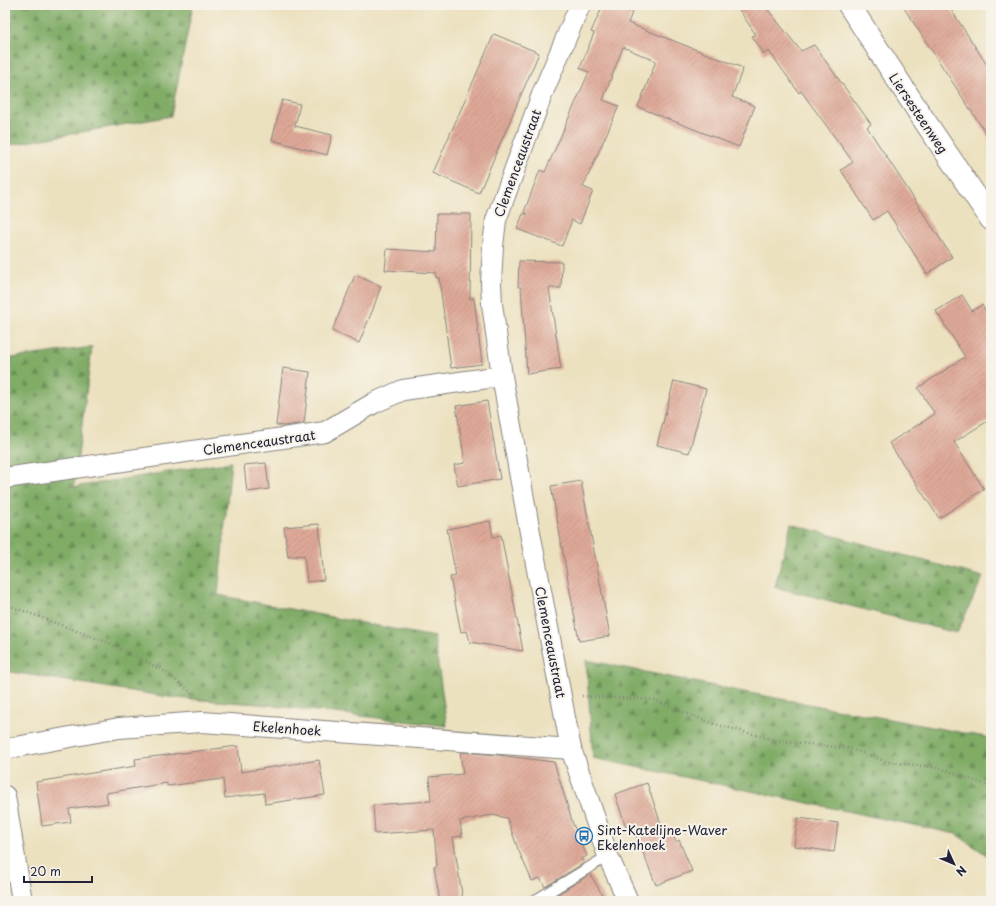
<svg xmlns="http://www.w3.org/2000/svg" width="996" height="906" viewBox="0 0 996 906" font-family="'Playpen Sans',sans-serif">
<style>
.forest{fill:url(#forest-firs);stroke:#516750}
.building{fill:url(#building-hatch)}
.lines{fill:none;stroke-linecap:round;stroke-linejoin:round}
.lane-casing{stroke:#87827d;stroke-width:12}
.street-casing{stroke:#87827d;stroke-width:22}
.primary-casing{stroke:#87827d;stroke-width:24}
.path{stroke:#87827d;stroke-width:2.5;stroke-dasharray:1 3;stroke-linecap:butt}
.lane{stroke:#fff;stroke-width:10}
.street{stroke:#fff;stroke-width:20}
.primary{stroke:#fff;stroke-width:22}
.labels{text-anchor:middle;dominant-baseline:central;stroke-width:4;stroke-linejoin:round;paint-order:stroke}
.street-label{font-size:13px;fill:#22223b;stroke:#f7f3e8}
.poi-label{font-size:13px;fill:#22223b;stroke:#f7f3e8;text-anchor:start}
</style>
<defs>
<pattern id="forest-firs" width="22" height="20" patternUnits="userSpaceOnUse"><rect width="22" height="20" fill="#80ac66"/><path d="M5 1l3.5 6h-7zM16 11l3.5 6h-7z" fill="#688c55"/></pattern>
<pattern id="building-hatch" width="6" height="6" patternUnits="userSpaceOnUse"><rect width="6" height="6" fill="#dea897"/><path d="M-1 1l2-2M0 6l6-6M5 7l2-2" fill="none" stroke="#be9083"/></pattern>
</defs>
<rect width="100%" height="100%" fill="#f7f3e8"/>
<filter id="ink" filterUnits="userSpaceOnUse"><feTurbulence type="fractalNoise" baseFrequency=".025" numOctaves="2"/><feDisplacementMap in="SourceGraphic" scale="8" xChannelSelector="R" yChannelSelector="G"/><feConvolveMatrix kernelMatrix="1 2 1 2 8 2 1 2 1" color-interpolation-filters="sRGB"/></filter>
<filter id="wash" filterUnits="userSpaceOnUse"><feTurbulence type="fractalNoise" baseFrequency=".012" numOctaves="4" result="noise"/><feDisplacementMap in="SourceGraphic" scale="16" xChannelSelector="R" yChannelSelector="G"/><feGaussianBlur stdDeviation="0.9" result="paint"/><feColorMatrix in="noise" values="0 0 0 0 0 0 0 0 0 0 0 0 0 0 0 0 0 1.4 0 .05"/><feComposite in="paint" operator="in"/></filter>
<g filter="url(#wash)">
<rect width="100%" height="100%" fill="#ece1bf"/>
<g class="forest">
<polygon points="5,5 193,5 171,116 5,146"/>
<polygon points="92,347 74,487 231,462 218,595 434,637 447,726 258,704 175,698 5,671 5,359"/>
<polygon points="791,524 983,577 957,633 775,587"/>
<polygon points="586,660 749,693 991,738 991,858 956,834 593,758"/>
</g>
<g id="blocks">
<g class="building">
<polygon points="603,5 635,5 628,23 743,68 732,97 755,106 739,147 638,107 656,61 623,47 603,100 619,106 583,187 593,191 580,224 572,220 562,246 517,229 523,214 528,214 524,212 540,170 545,172 589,72 580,68 594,33 591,32"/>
<polygon points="736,5 764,5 801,51 814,45 871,124 867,127 952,257 927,274 887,211 873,220 841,170 853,162 801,91 799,93 769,51 764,54 752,36 756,35"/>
<polygon points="902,5 948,5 991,71 991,141"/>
<polygon points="494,34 539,53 479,193 433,173"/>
<polygon points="282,100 300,104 295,126 332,135 327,155 272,140"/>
<polygon points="437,214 471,214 470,299 474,298 482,364 451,368 439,278 436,278 436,273 385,270 387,249 436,252"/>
<polygon points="519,261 562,262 561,288 549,288 561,369 527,374 521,287 518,287"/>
<polygon points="355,275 381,286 373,309 359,343 332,331"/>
<polygon points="962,295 972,311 982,305 991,320 991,419 954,442 984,489 939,518 889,443 935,414 918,388 965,357 936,311"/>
<polygon points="283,368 310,372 304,423 284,426 276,425"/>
<polygon points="674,381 706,389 689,453 657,445"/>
<polygon points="487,401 500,479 458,486 454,465 465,463 456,406"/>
<polygon points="266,463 269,489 247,492 244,465"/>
<polygon points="581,481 610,636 579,641 551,486"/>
<polygon points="490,521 493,537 501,535 523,651 470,642 467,631 461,632 450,577 456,576 447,529"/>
<polygon points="319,524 324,580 307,582 304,555 288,557 284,527"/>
<polygon points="238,746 241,772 319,760 325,795 265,804 264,793 225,798 223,779 167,786 167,783 106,793 108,803 69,809 71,822 42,826 36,782 136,766 135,759"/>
<polygon points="460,752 498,755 554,762 573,824 587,856 581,859 584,863 545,887 540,878 532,881 518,849 507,818 492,815 460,821 462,836 453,837 463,901 440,901 434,867 437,866 434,830 375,834 373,805 431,801 429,777 463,774"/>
<polygon points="647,783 664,833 671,831 676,842 679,840 692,871 656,885 632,825 626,827 615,794"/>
<polygon points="798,818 838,823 834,852 794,846"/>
<polygon points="590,874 606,901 553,901 552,898"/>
</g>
</g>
</g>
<g filter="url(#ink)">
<use href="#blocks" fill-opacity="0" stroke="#87827d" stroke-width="1"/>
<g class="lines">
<g class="lane-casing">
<polyline id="lane" points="534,901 608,856"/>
</g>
<g class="street-casing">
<g id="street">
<polyline points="580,5 543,92 496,220 493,246 491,283 492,304 502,376 529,527 571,749 608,856 628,901"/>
<polyline points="5,478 325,432 374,403 403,390 502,376"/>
<polyline points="5,749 119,728 202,722 571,749"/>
<polyline points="5,796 22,901"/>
</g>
</g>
<g class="primary-casing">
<polyline id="primary" points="849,5 918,111 991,219"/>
</g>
<g class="path">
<polyline points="5,604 109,643 164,671 191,692 194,701"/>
<polyline points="582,696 654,700 711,723 775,740 851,749 888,762 941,768 991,787"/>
</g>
<use href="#lane" class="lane"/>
<use href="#street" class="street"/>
<use href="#primary" class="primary"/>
</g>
</g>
<defs>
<g id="bus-ring" transform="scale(0.9)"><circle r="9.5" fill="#f7f3e8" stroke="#1f6fb2" stroke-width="1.5"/><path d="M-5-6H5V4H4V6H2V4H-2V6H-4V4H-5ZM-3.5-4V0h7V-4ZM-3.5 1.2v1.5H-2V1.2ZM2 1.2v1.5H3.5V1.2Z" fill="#1f6fb2"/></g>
</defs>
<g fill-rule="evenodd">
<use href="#bus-ring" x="584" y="836"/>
</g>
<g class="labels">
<g class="street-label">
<text transform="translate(919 113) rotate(56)">Liersesteenweg</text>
<text transform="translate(517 163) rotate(-70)">Clemenceaustraat</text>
<text transform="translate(259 442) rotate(-8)">Clemenceaustraat</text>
<text transform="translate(551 642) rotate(79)">Clemenceaustraat</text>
<text transform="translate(287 728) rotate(4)">Ekelenhoek</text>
</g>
<g class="poi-label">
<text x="597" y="829">Sint-Katelijne-Waver<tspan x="597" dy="15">Ekelenhoek</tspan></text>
</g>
</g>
<rect width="996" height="906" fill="none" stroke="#f7f3e8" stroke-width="20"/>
<g transform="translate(954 864) rotate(134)" stroke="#f7f3e8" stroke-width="3" paint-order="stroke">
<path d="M0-3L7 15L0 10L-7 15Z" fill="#22223b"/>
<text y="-6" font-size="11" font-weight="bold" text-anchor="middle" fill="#22223b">N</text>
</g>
<path d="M24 876v6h68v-6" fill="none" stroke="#22223b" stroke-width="2"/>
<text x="30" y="876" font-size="12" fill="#22223b" stroke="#f7f3e8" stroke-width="3" paint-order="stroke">20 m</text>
</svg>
